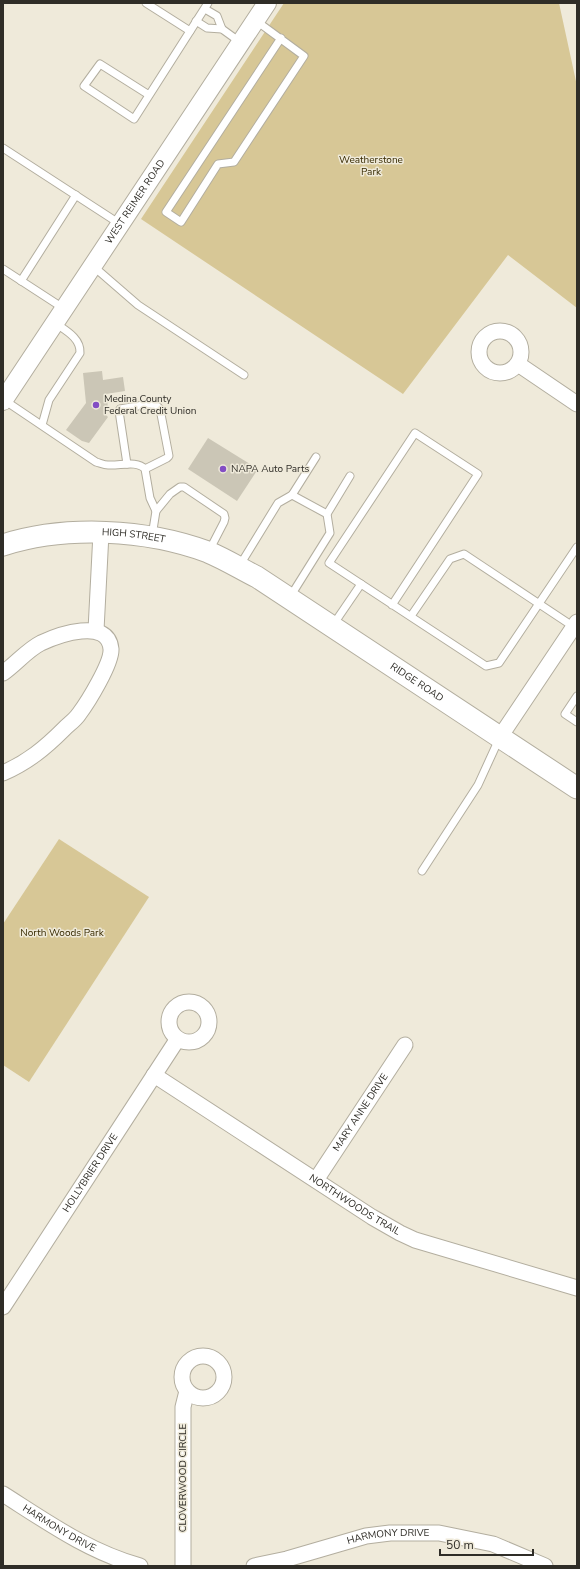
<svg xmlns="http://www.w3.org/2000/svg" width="580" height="1569" viewBox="0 0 580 1569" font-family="'Nunito Sans',sans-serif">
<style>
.green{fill:#d7c796}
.building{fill:#cbc6b6}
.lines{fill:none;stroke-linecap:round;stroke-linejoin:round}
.service-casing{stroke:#b3ae9f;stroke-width:9}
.minor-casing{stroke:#b3ae9f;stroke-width:17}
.tertiary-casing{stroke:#b3ae9f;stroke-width:20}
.secondary-casing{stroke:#b3ae9f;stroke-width:23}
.service{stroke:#fff;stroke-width:7}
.minor{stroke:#fff;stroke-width:15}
.tertiary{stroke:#fff;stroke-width:18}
.secondary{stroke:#fff;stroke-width:21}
.poi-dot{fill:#834dc4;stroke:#efeada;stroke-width:1.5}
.labels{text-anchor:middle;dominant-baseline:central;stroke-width:3;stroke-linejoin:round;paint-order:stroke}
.park-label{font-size:10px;fill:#372a00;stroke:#efeada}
.street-label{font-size:10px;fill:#2f2d27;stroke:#efeada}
.poi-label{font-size:10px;fill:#2f2d27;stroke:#efeada;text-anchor:start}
</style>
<rect width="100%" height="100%" fill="#efeada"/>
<g class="green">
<polygon points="284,3 559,3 577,86 577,308 508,255 403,394 141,219"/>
<polygon points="59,839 149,897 29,1082 3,1065 3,924"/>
</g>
<g class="building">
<polygon points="102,371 103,380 123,377 125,391 106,394 108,407 104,413 108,417 89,443 82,441 66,430 86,403 83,373"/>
<polygon points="208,438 258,469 237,501 188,469"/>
</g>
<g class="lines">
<g class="service-casing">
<g id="service">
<polyline points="146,3 190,31"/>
<polyline points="205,9 217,16 222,29"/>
<polyline points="255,20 304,56 234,162 218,164 181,222 166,212 281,38"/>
<polyline points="196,21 207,28 222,29 240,42"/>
<polyline points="149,95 100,64 84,86 134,119 208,3"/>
<polyline points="3,148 120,224"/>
<polyline points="93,266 138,305 244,375"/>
<polyline points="3,269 63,308"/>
<polyline points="21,281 76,195"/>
<path d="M4 400 96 462C100 463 104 465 108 465 120 466 137 460 145 469L150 498 156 511 152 536"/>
<path d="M42 425 49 400 80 353C81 338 65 330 55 323"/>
<polyline points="127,464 119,411 120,409 149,404 156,405 160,409 169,456 167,458 145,469"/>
<polyline points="292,495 327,514"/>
<polyline points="156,511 170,494 180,487 184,487 224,514 225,518 224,522 209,551"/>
<polyline points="240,565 278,503 292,495 316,457"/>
<polyline points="290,597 330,533 327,514 350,476"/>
<polyline points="392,605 478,474 415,433 329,563 486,666 499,663 577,547"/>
<polyline points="411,616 450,559 464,554 574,627"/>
<polyline points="333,625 361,584"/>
<polyline points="577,696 565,714 577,722"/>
<polyline points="422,871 478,785 499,739"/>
</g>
</g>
<g class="minor-casing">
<g id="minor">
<circle cx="500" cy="352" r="21"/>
<polyline points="518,364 577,404"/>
<polyline points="96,630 101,533"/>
<path d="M3 673C16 664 27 650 41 643 58 635 108 617 111 649 112 663 88 702 79 714 75 720 69 724 64 729 45 748 28 762 3 773"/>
<polyline points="500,737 577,622"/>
<circle cx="189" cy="1022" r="20"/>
<path id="s1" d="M154 1075 372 1217 400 1233 415 1240 577 1288"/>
<path id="s2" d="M316 1180 405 1045"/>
<path id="s3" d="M3 1307 177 1040"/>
<circle cx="203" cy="1377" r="21"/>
<path id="s4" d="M3 1494C47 1522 89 1552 140 1566"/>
<polyline points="183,1566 183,1407 187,1391"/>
<path id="s5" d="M254 1566 287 1559 366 1536 390 1533H439L493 1544 545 1566"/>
</g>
</g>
<g class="tertiary-casing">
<g id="tertiary">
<path id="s6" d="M3 401 267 3"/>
</g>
</g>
<g class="secondary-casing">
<g id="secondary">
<path id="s7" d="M3 545C66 525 146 529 208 552 225 559 241 569 257 577L577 788"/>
</g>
</g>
<use href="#service" class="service"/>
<use href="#minor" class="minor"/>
<use href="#tertiary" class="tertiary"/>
<use href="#secondary" class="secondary"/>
</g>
<g class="poi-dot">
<circle cx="96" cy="405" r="4"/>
<circle cx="223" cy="469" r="4"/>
</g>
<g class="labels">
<g class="park-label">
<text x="371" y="160">Weatherstone<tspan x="371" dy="12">Park</tspan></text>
<text x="62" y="933">North Woods Park</text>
</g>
<g class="street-label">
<text stroke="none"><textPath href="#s6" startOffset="239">WEST REIMER ROAD</textPath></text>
<text stroke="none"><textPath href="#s7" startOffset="132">HIGH STREET</textPath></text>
<text stroke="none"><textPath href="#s7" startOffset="455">RIDGE ROAD</textPath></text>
<text stroke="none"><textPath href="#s2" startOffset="81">MARY ANNE DRIVE</textPath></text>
<text stroke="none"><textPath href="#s3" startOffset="160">HOLLYBRIER DRIVE</textPath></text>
<text stroke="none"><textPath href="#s1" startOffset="239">NORTHWOODS TRAIL</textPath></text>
<text transform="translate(183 1478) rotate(-90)">CLOVERWOOD CIRCLE</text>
<text stroke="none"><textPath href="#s4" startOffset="66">HARMONY DRIVE</textPath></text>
<text stroke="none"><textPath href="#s5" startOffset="138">HARMONY DRIVE</textPath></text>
</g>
<g class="poi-label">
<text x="104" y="399">Medina County<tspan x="104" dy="12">Federal Credit Union</tspan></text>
<text x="231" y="469">NAPA Auto Parts</text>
</g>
</g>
<rect width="580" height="1569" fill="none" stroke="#2f2d27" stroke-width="8"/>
<path d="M440 1549v6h93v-6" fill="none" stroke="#2f2d27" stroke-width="2"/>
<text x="446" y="1549" font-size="12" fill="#2f2d27" stroke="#efeada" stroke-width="3" paint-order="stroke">50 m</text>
</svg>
